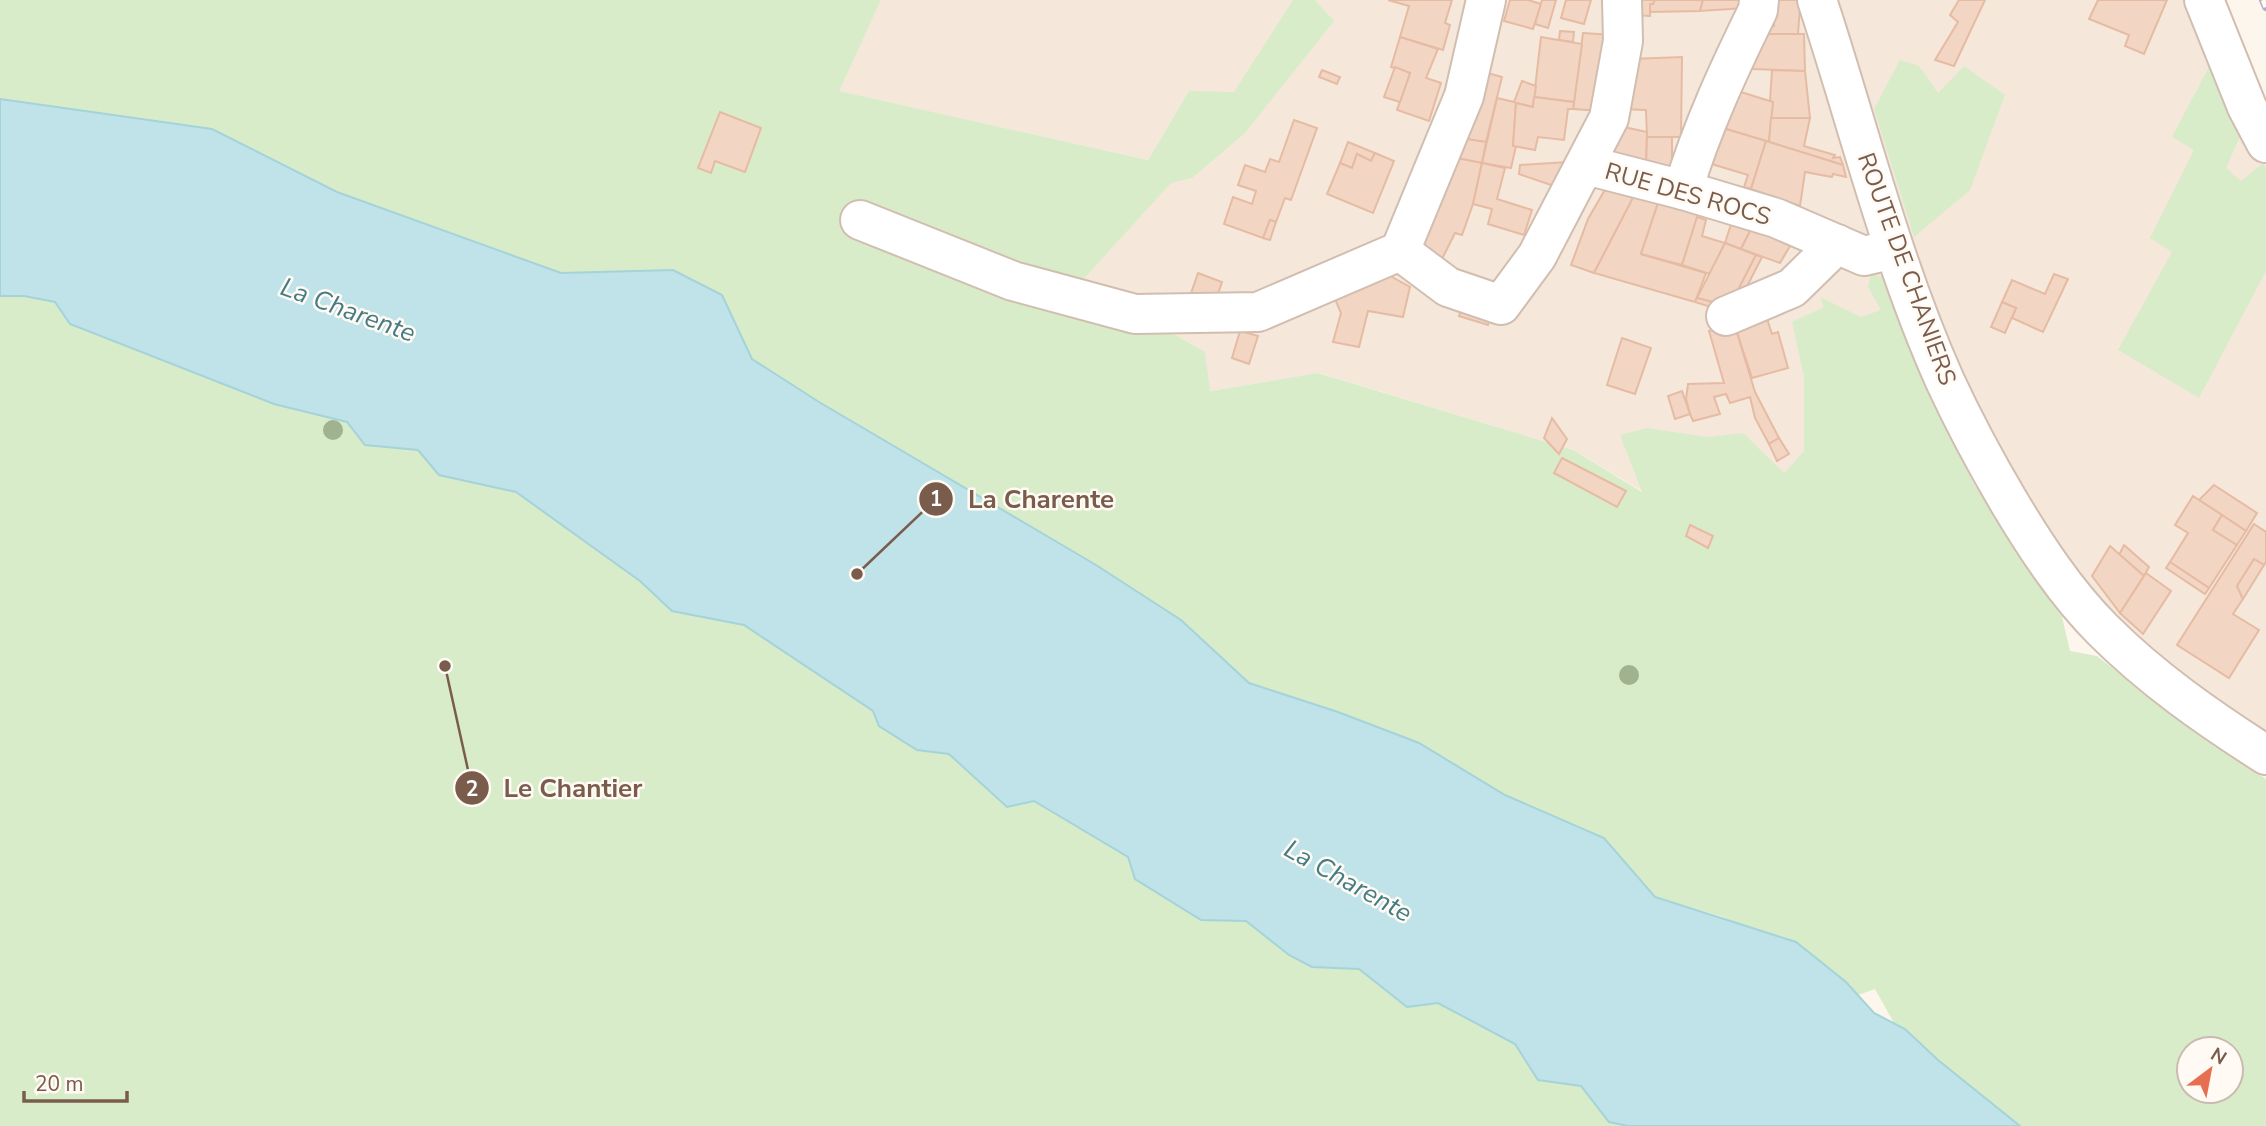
<svg xmlns="http://www.w3.org/2000/svg" width="2266" height="1126" viewBox="0 0 2266 1126" font-family="'Nunito Sans',sans-serif">
<style>
.residential{fill:#f5e8da}
.green{fill:#d8ecc9;fill-rule:evenodd}
.water{fill:#bfe3e8;stroke:#a5d3da;stroke-width:2}
.building{fill:#f3d5c3;stroke:#e6bba3;stroke-width:2}
.lines{fill:none;stroke-linecap:round;stroke-linejoin:round}
.minor-casing{stroke:#d1beb0;stroke-width:42}
.minor{stroke:#fff;stroke-width:38}
.rail-casing{stroke:#b9a8c9;stroke-width:8}
.rail{stroke:#fffaf3;stroke-width:5;stroke-dasharray:16;stroke-linecap:butt}
.tree{fill:#a0b28e}
.labels{text-anchor:middle;dominant-baseline:central;stroke-width:5;stroke-linejoin:round;paint-order:stroke}
.street-label{font-size:24px;fill:#7a5c4d;stroke:#fffaf3}
.water-label{font-size:26px;font-style:italic;fill:#437c86;stroke:#fffaf3}
.leader{fill:none;stroke:#7a5c4d;stroke-width:2.5}
.callout-dot{fill:#7a5c4d;stroke:#fffaf3;stroke-width:2.5}
.mark-label{font-size:21px;text-anchor:middle;font-weight:bold;fill:#fff}
.callout-label{font-size:26px;text-anchor:middle;font-weight:bold;fill:#7a5c4d;stroke:#fffaf3;stroke-width:5;stroke-linejoin:round;paint-order:stroke}
</style>
<rect width="100%" height="100%" fill="#fdf6ec"/>
<polygon class="residential" points="881,0 2208,0 2266,146 2266,755 2140,665 1945,381 1952,629 1689,519 1573,450 1319,373 1209,391 1081,282 1189,91 1148,160 838,91"/>
<g class="green">
<path d="M0 0H881L839 91 1148 160 1189 91 1234 92 1293 0H1315L1334 21 1245 133 1192 178 1171 183 1081 282 1205 352 1210 391 1318 373 1573 450 1642 492 1620 435 1647 428 1708 437 1743 433 1784 473 1804 451V377L1792 322 1824 307 1820 297 1861 317 1881 310 1868 287 1871 274 1883 277 1896 305 1926 385 1973 482 2062 617 2070 651 2097 656 2162 707 2266 779V1126H2020L1938 1060 1905 1029 1894 1023 1875 989 1858 995 1846 982 1723 917 1655 897 1604 838 1505 795 1419 743 1338 712 1249 683 1181 620 1096 565 819 402 752 359 722 295 673 270 561 273 337 192 212 129 0 99ZM2189 1049H2231V1091H2189Z"/>
<polygon points="2217,52 2246,123 2226,168 2241,181 2263,163 2266,169 2266,271 2199,398 2118,350 2172,252 2150,238 2194,150 2172,137"/>
<polygon points="1900,60 1919,66 1938,93 1964,66 2005,95 1970,190 1914,237 1874,109"/>
<polygon points="0,261 435,409 1675,1126 0,1126"/>
</g>
<polygon class="water" points="0,99 212,129 337,192 561,273 673,270 722,295 752,359 819,402 1096,565 1181,620 1249,683 1338,712 1419,743 1505,795 1604,838 1655,897 1796,942 1846,982 1874,1013 1905,1029 1938,1060 2020,1126 1628,1126 1609,1122 1581,1086 1538,1080 1515,1044 1438,1003 1407,1007 1359,969 1312,967 1289,955 1246,921 1201,920 1135,879 1128,857 1034,801 1007,807 949,754 917,750 879,726 873,711 744,625 672,611 640,581 516,492 439,475 418,450 365,445 347,422 274,404 70,324 55,302 24,296 0,296"/>
<g class="building">
<polygon points="1388,0 1452,0 1445,23 1450,25 1443,50 1400,37 1409,6"/>
<polygon points="1510,0 1528,0 1541,4 1533,29 1504,21"/>
<polygon points="1542,0 1556,0 1548,28 1535,24"/>
<polygon points="1566,0 1591,0 1584,24 1561,18"/>
<polygon points="1631,0 1655,0 1653,4 1650,4 1650,16 1631,15"/>
<polygon points="1655,0 1703,0 1700,11 1650,12 1650,4 1653,4"/>
<polygon points="1703,0 1746,0 1746,8 1700,11"/>
<polygon points="1774,0 1798,0 1800,7 1798,34 1763,34 1763,26 1774,26"/>
<polygon points="1959,0 1985,0 1954,66 1935,60 1958,22 1950,15"/>
<polygon points="2098,0 2167,0 2144,54 2125,46 2129,35 2089,19"/>
<polygon points="1560,31 1574,32 1573,42 1559,40"/>
<polygon points="1583,33 1612,35 1602,111 1573,109"/>
<polygon points="1751,34 1804,34 1805,71 1752,69"/>
<polygon points="1400,37 1438,49 1426,78 1441,83 1429,121 1397,110 1410,73 1391,67"/>
<polygon points="1541,37 1582,44 1574,102 1534,97"/>
<polygon points="1682,57 1681,137 1647,137 1646,110 1618,109 1630,59"/>
<polygon points="1395,67 1410,73 1400,102 1384,97"/>
<polygon points="1322,70 1340,77 1337,84 1319,77"/>
<polygon points="1772,70 1805,71 1810,118 1771,118 1773,102 1770,101"/>
<polygon points="1484,72 1502,77 1486,142 1460,138"/>
<polygon points="1522,81 1536,86 1533,107 1516,103 1513,146 1516,146 1511,168 1482,163 1497,98 1514,102"/>
<polygon points="1728,88 1773,102 1769,142 1713,125"/>
<polygon points="1534,97 1574,102 1573,109 1568,109 1564,140 1538,137 1535,150 1513,146 1516,103 1533,107"/>
<polygon points="720,112 761,128 745,172 715,161 711,173 698,168"/>
<polygon points="1771,118 1810,118 1804,146 1835,155 1833,158 1840,157 1843,165 1769,142"/>
<polygon points="1294,120 1317,128 1291,200 1285,198 1276,222 1270,220 1263,238 1224,224 1233,197 1252,204 1256,191 1238,185 1245,165 1265,172 1270,159 1279,162"/>
<polygon points="1615,125 1647,132 1646,169 1614,160"/>
<polygon points="1713,125 1766,141 1751,189 1744,187 1748,175 1705,162"/>
<polygon points="1647,137 1672,137 1672,169 1646,169"/>
<polygon points="1460,138 1486,142 1482,163 1455,158"/>
<polygon points="1766,141 1843,165 1846,177 1833,174 1832,177 1805,172 1800,206 1751,189"/>
<polygon points="1348,142 1375,153 1371,161 1357,154 1352,168 1340,163"/>
<polygon points="1375,153 1394,161 1373,213 1327,194 1340,163 1352,168 1357,154 1371,161"/>
<polygon points="1452,157 1482,163 1473,204 1462,235 1455,233 1437,269 1420,253"/>
<polygon points="1567,162 1554,186 1519,174 1520,165"/>
<polygon points="1482,163 1505,168 1497,199 1532,210 1524,235 1488,224 1492,209 1473,204"/>
<polygon points="1610,181 1637,190 1594,273 1571,265 1588,219"/>
<polygon points="1637,190 1661,194 1641,254 1706,273 1695,302 1594,273"/>
<polygon points="1661,194 1700,208 1682,265 1641,254"/>
<polygon points="1735,212 1755,221 1741,249 1725,243"/>
<polygon points="1697,217 1706,220 1702,236 1725,243 1710,274 1682,265"/>
<polygon points="1270,220 1276,222 1270,240 1263,238"/>
<polygon points="1755,221 1782,232 1790,246 1780,263 1741,249"/>
<polygon points="1725,243 1756,255 1735,296 1720,304 1697,298"/>
<polygon points="1756,255 1762,257 1742,296 1720,310 1695,302 1697,298 1720,304 1735,296"/>
<polygon points="1383,272 1410,287 1403,317 1368,311 1359,347 1333,342 1341,313 1335,299"/>
<polygon points="1198,273 1222,282 1212,311 1188,302"/>
<polygon points="2054,274 2068,279 2043,332 2012,318 2016,308 2002,302 2012,280 2045,294"/>
<polygon points="2002,302 2016,308 2005,333 1991,327"/>
<polygon points="1463,304 1491,312 1488,325 1459,316"/>
<polygon points="1765,313 1772,334 1778,332 1788,368 1752,378 1734,323"/>
<polygon points="1734,323 1755,392 1779,438 1769,444 1755,418 1750,397 1730,403 1726,394 1714,397 1720,414 1693,421 1690,414 1686,399 1688,384 1724,383 1709,331"/>
<polygon points="1240,331 1258,336 1249,364 1232,358"/>
<polygon points="1622,338 1651,348 1635,394 1607,385"/>
<polygon points="1682,391 1690,414 1675,419 1668,396"/>
<polygon points="1552,418 1567,439 1559,454 1544,438"/>
<polygon points="1779,438 1789,454 1777,461 1769,444"/>
<polygon points="1562,458 1626,491 1617,507 1554,473"/>
<polygon points="2214,485 2257,513 2246,531 2199,500"/>
<polygon points="2193,496 2222,515 2213,530 2237,545 2209,588 2170,562 2188,533 2175,525"/>
<polygon points="2222,515 2246,531 2237,545 2213,530"/>
<polygon points="2254,524 2266,532 2266,562 2264,565 2254,559 2237,586 2243,599 2233,614 2259,630 2229,678 2177,645"/>
<polygon points="1690,525 1713,536 1708,548 1686,536"/>
<polygon points="2124,545 2149,567 2144,576 2119,555"/>
<polygon points="2110,546 2144,576 2120,613 2092,576"/>
<polygon points="2254,559 2264,565 2243,599 2237,586"/>
<polygon points="2170,562 2209,588 2205,594 2166,568"/>
<polygon points="2146,573 2171,591 2143,634 2120,613"/>
</g>
<g class="lines">
<g class="minor-casing">
<g id="minor">
<path d="M1817 0C1859 127 1890 258 1945 381 1964 422 1986 463 2009 502 2036 547 2066 593 2103 630 2152 679 2208 718 2266 755"/>
<polyline points="2204,0 2247,107 2266,143"/>
<polyline points="1586,165 1683,190 1776,218 1864,256 1894,249"/>
<path d="M1683 190C1702 127 1729 69 1758 10L1759 0"/>
<polyline points="860,220 1013,281 1135,314 1258,312 1400,251 1464,96 1486,0"/>
<polyline points="1400,251 1448,287 1501,305 1537,256 1609,118 1623,41 1622,0"/>
<polyline points="1726,316 1792,288 1837,244"/>
</g>
</g>
<use href="#minor" class="minor"/>
<g class="rail-casing">
<polyline id="rail" points="2263,0 2266,7"/>
</g>
<use href="#rail" class="rail"/>
</g>
<g class="tree">
<circle cx="333" cy="430" r="10"/>
<circle cx="1629" cy="675" r="10"/>
</g>
<g class="labels">
<g class="street-label">
<text transform="translate(1688 194) rotate(16)">RUE DES ROCS</text>
<text transform="translate(1907 269) rotate(70)">ROUTE DE CHANIERS</text>
</g>
<g class="water-label">
<text transform="translate(348 310) rotate(20)">La Charente</text>
<text transform="translate(1348 881) rotate(29)">La Charente</text>
</g>
</g>
<path class="leader" d="M857 574L936 499M445 666L472 788"/>
<g class="callout-dot">
<circle cx="857" cy="574" r="7"/>
<circle cx="445" cy="666" r="7"/>
<circle cx="936" cy="499" r="18"/>
<circle cx="472" cy="788" r="18"/>
</g>
<g class="mark-label">
<text x="936" y="506">1</text>
<text x="472" y="796">2</text>
</g>
<g class="callout-label">
<text x="1041" y="508">La Charente</text>
<text x="573" y="797">Le Chantier</text>
</g>
<g transform="translate(2210 1070) rotate(32)"><circle r="33" fill="#fffaf3" stroke="#cabbb1" stroke-width="2"/>
<path d="M0-5L12 26L0 18L-12 26Z" fill="#e76f51"/>
<text y="-10" font-size="19" font-weight="bold" text-anchor="middle" fill="#7a5c4d">N</text>
</g>
<path d="M24 1091v10h103v-10" fill="none" stroke="#7a5c4d" stroke-width="3.5"/>
<text x="35" y="1091" font-size="21" fill="#7a5c4d" stroke="#fffaf3" stroke-width="5" paint-order="stroke">20 m</text>
</svg>
